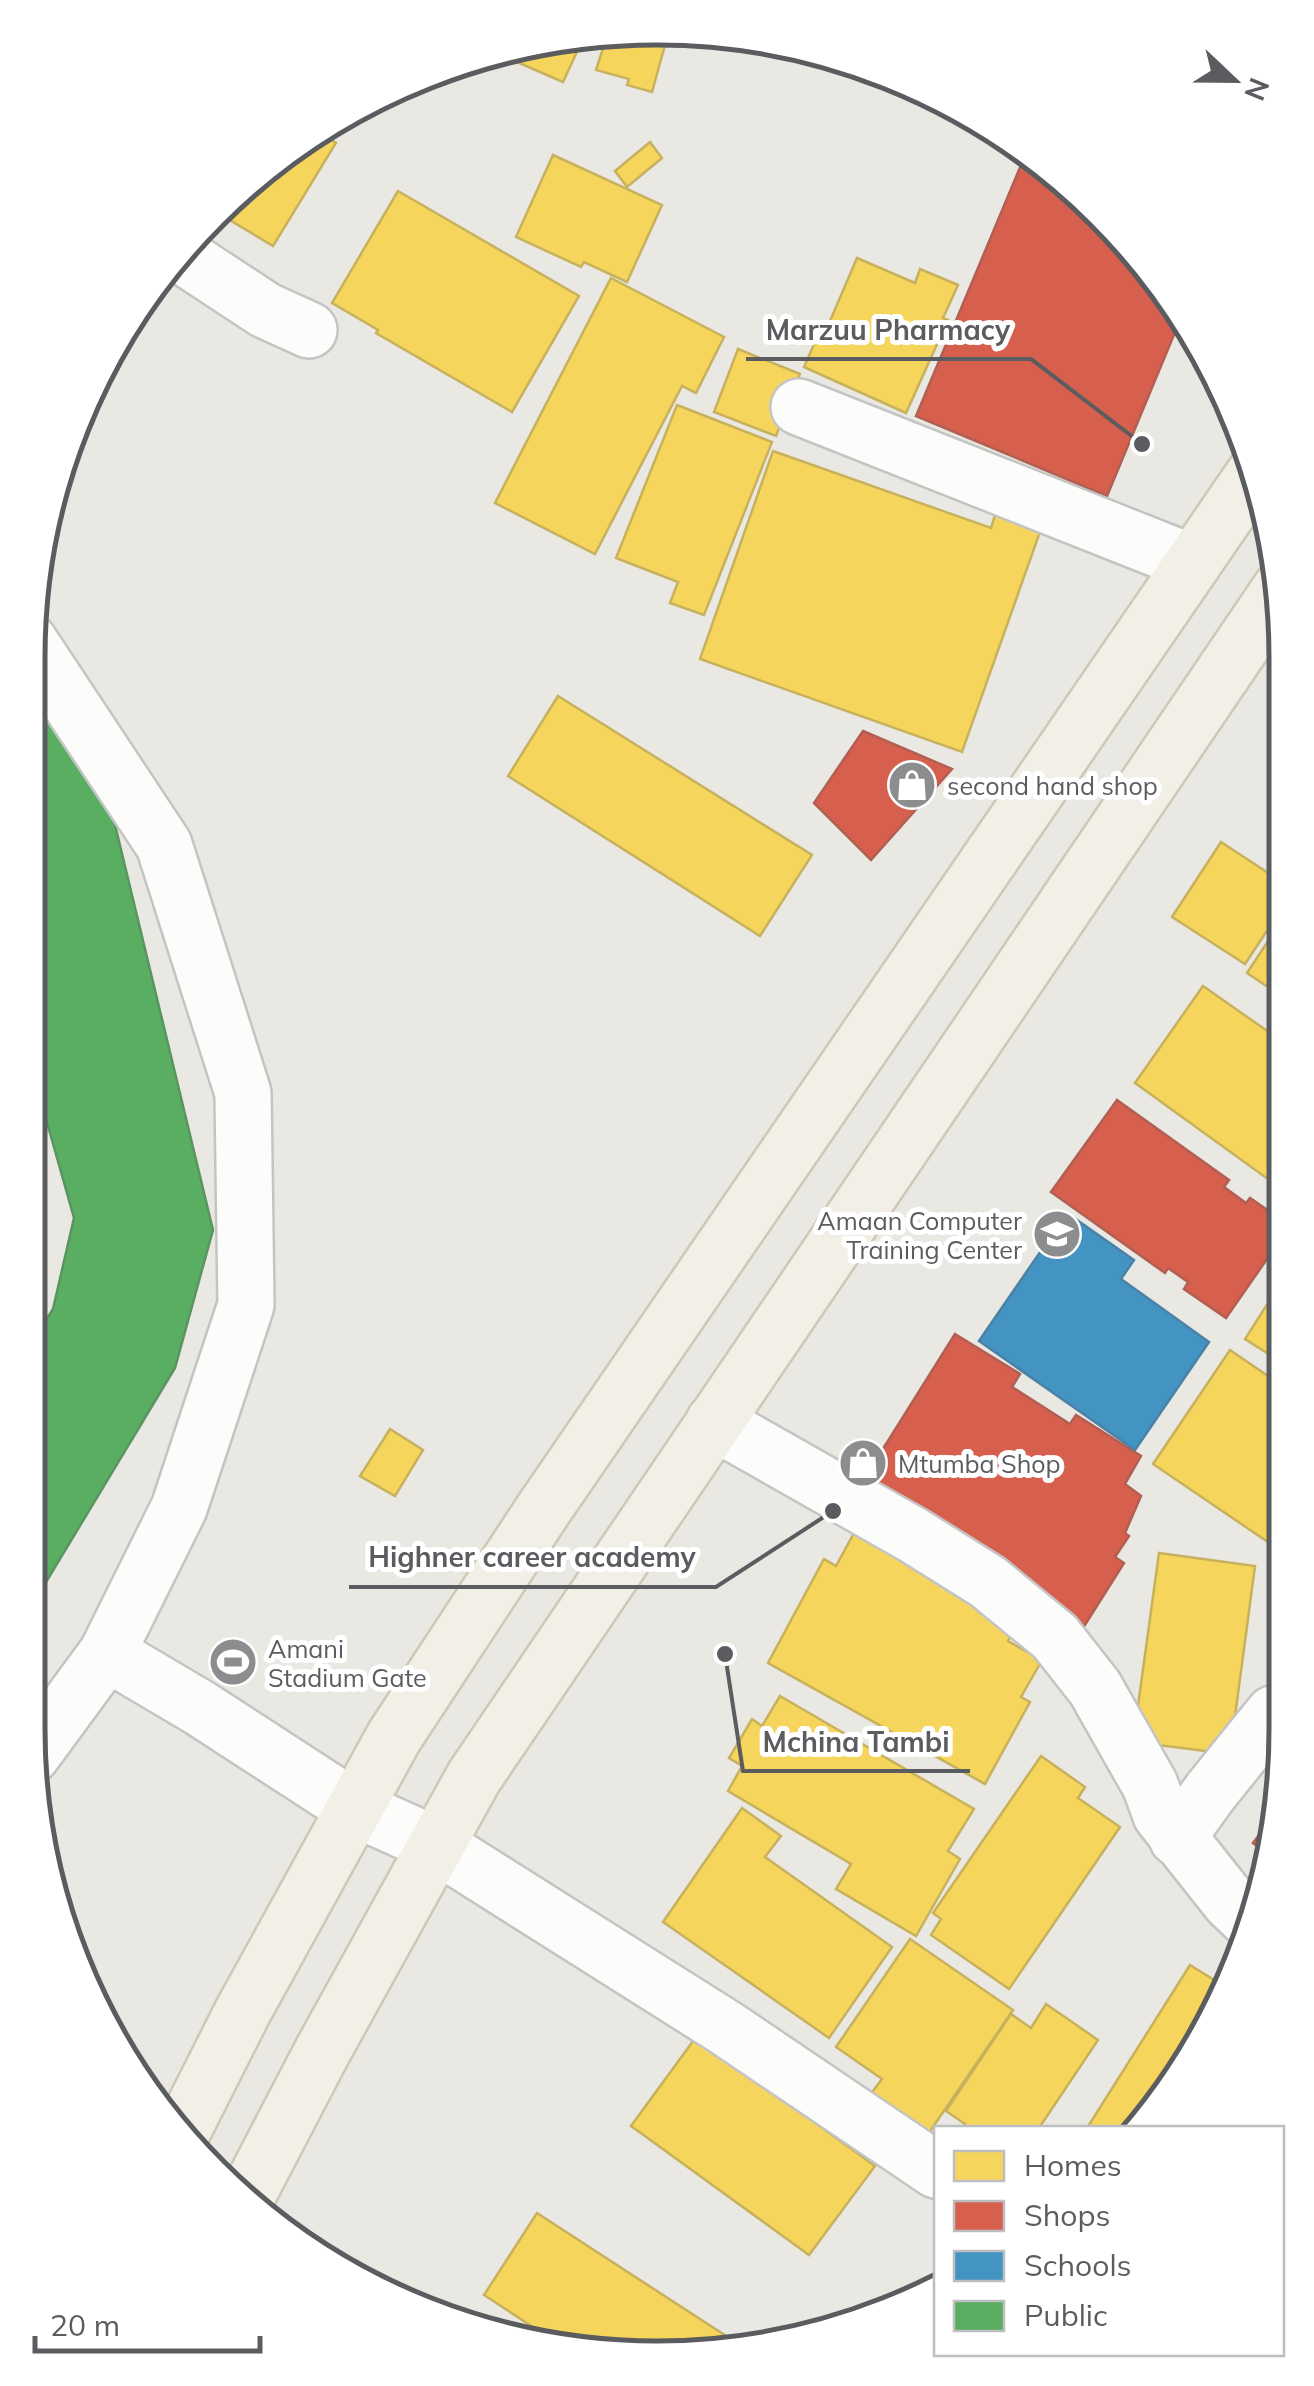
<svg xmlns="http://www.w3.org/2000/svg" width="1314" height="2386" viewBox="0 0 1314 2386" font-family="Mulish,sans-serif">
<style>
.homes{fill:#f6d55c;stroke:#c7b15d;stroke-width:2.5}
.shops{fill:#d6604d;stroke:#b15f53;stroke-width:2.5}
.schools{fill:#4393c3;stroke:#4a82a5;stroke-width:2.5}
.public{fill:#5aae61;stroke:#5a9561;stroke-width:2.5}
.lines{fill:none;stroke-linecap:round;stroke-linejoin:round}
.minor-casing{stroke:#c5c4c4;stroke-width:60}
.major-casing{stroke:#cec8b4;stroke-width:60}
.minor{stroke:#fcfcfb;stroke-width:55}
.major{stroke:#f1efe6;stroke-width:55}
.labels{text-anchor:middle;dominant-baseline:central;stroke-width:10;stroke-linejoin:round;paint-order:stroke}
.poi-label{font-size:25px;fill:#5a5c60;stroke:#fff;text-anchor:start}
.rim{fill:none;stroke:#5a5c60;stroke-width:5}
.leader{fill:none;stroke:#5a5c60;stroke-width:4}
.callout-dot{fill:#5a5c60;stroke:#fff;stroke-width:4}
.callout-label{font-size:28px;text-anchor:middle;font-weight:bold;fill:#5a5c60;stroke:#fff;stroke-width:10;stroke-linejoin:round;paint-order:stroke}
</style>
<rect width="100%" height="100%" fill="#e9e8e3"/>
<g class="homes">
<polygon points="667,38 652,92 627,85 629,79 596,70 605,42"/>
<polygon points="581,43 563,82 517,62 523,47"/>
<polygon points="322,134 336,143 273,246 223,216 274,157"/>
<polygon points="650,142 662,158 627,187 615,171"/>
<polygon points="553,155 662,205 627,282 584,262 581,267 516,237"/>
<polygon points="398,191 579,296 512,412 376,333 378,330 332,303"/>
<polygon points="857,258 915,283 920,269 958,285 943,318 948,320 906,413 804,367 819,333 824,335"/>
<polygon points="611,278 724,337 696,393 682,386 595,554 495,503"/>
<polygon points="738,349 800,374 776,436 714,412"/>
<polygon points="677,405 772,442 704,615 670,603 678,582 616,558"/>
<polygon points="773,451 991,528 996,512 1041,529 962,752 700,659"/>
<polygon points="558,696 812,855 760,936 508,776"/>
<polygon points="1221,842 1282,882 1282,908 1245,964 1172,917"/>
<polygon points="1282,920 1283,997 1247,973"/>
<polygon points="1203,986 1283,1042 1283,1190 1135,1083"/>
<polygon points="1284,1278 1284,1364 1245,1339"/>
<polygon points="1230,1350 1284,1387 1284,1553 1153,1464"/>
<polygon points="390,1429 423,1450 395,1496 360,1476"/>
<polygon points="854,1533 1018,1623 1008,1641 1042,1660 1021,1697 1030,1702 985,1784 768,1663 824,1559 836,1566"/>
<polygon points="1159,1553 1255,1566 1230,1754 1133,1742"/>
<polygon points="780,1696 974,1809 948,1851 960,1859 916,1936 836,1889 851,1864 728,1791 742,1766 729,1758 752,1719 762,1726"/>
<polygon points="1041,1756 1085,1787 1078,1798 1120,1827 1009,1989 931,1935 941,1919 933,1913"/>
<polygon points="742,1808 781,1836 765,1857 892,1947 829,2038 663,1922"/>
<polygon points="910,1939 1013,2010 922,2143 864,2103 882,2079 836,2047"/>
<polygon points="1190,1965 1227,1988 1202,2044 1133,2128 1087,2128"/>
<polygon points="1046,2004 1098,2040 1039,2128 962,2128 965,2124 946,2111 1011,2014 1031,2028"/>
<polygon points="696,2037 875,2166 809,2255 631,2126"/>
<polygon points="537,2213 743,2347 698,2357 557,2343 484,2295"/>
</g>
<g class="shops">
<polygon points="1024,158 1042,166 1102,211 1183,313 1107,496 916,416"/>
<polygon points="863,731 952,769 871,860 814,803"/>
<polygon points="1117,1100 1229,1180 1224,1187 1246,1203 1250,1198 1283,1221 1283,1236 1226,1318 1184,1289 1188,1282 1168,1268 1165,1273 1051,1192"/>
<polygon points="955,1334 1020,1374 1012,1387 1070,1424 1076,1415 1141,1456 1125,1484 1141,1496 1125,1533 1129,1536 1115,1557 1124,1563 1083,1628 859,1487"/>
<polygon points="1280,1795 1268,1854 1253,1843 1272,1818 1266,1815"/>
</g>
<polygon class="schools" points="1067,1213 1134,1260 1121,1279 1209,1342 1135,1450 979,1341"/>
<polygon class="public" points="29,693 109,800 213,1230 175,1368 28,1612 28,1348 53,1309 74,1218 28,1055"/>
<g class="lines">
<g class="minor-casing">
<g id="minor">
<polyline points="186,258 265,310 309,330"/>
<polyline points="799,407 1193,563"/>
<polyline points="29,641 164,845 243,1093 246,1305 179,1508 107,1653 32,1755"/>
<polyline points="714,1422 913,1535 988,1582 1055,1637 1095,1688 1150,1785 1161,1815 1230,1902 1254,1925"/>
<polyline points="107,1653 200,1708 354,1808 436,1845 726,2028 936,2170"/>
<polyline points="1177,1838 1211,1791 1273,1714 1285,1709"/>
</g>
</g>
<g class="major-casing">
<g id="major">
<polyline points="181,2134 242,2013 394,1737 543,1510 1257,470"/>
<polyline points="247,2196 322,2052 474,1777 1281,588"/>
</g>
</g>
<use href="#minor" class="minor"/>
<use href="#major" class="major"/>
</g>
<defs>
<g id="shop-disc" transform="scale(2.5)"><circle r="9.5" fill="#8c8d8e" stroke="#fff"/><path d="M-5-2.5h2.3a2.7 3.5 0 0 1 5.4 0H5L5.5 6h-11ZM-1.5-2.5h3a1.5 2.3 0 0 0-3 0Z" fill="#fff"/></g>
<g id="university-disc" transform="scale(2.5)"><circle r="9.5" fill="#8c8d8e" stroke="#fff"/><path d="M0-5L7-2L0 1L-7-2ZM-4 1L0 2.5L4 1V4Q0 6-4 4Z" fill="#fff"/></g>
<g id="stadium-disc" transform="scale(2.5)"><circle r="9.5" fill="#8c8d8e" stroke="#fff"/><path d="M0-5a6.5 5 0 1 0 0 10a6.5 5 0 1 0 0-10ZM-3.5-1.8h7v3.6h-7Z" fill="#fff"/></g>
</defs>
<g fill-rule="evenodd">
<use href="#shop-disc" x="912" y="785"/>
<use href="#university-disc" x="1057" y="1234"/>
<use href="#shop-disc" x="863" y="1463"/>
<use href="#stadium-disc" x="233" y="1662"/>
</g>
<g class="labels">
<g class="poi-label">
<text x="947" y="785">second hand shop</text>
<text x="1022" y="1220" text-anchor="end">Amaan Computer<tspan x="1022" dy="29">Training Center</tspan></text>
<text x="898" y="1463">Mtumba Shop</text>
<text x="268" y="1648">Amani<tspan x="268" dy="29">Stadium Gate</tspan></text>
</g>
</g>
<path d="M0 0H1314V2386H0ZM657 45H657A612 612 0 0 1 1269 657V1729A612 612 0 0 1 657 2341H657A612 612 0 0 1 45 1729V657A612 612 0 0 1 657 45Z" fill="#fff" fill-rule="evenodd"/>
<path class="rim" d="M657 45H657A612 612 0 0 1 1269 657V1729A612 612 0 0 1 657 2341H657A612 612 0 0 1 45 1729V657A612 612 0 0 1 657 45Z"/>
<path class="leader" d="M1142 444L1031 359H746M833 1511L716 1587H349M725 1654L743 1771H970"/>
<g class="callout-dot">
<circle cx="1142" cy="444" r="10"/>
<circle cx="833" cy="1511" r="10"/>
<circle cx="725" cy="1654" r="10"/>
</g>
<g class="callout-label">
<text x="888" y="340">Marzuu Pharmacy</text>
<text x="532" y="1567">Highner career academy</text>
<text x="856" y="1752">Mchina Tambi</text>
</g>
<rect x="934" y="2126" width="350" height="230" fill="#ffffff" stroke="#bdbebf" stroke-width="2.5"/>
<rect x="954" y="2151" width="50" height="30" fill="#f6d55c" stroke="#bdbebf" stroke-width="2.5"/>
<text x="1024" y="2176" font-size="30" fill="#5a5c60">Homes</text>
<rect x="954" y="2201" width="50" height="30" fill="#d6604d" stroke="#bdbebf" stroke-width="2.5"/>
<text x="1024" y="2226" font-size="30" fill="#5a5c60">Shops</text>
<rect x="954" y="2251" width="50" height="30" fill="#4393c3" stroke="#bdbebf" stroke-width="2.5"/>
<text x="1024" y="2276" font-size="30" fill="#5a5c60">Schools</text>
<rect x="954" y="2301" width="50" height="30" fill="#5aae61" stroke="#bdbebf" stroke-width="2.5"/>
<text x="1024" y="2326" font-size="30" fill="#5a5c60">Public</text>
<g transform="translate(1234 80) rotate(112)" stroke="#ffffff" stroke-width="8" paint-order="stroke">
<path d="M0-8L18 38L0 25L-18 38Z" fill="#5a5c60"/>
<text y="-15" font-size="28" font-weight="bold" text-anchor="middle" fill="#5a5c60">N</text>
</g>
<path d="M35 2336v15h225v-15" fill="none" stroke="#5a5c60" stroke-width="5"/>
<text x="50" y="2336" font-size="30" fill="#5a5c60" stroke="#ffffff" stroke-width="8" paint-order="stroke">20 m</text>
</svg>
